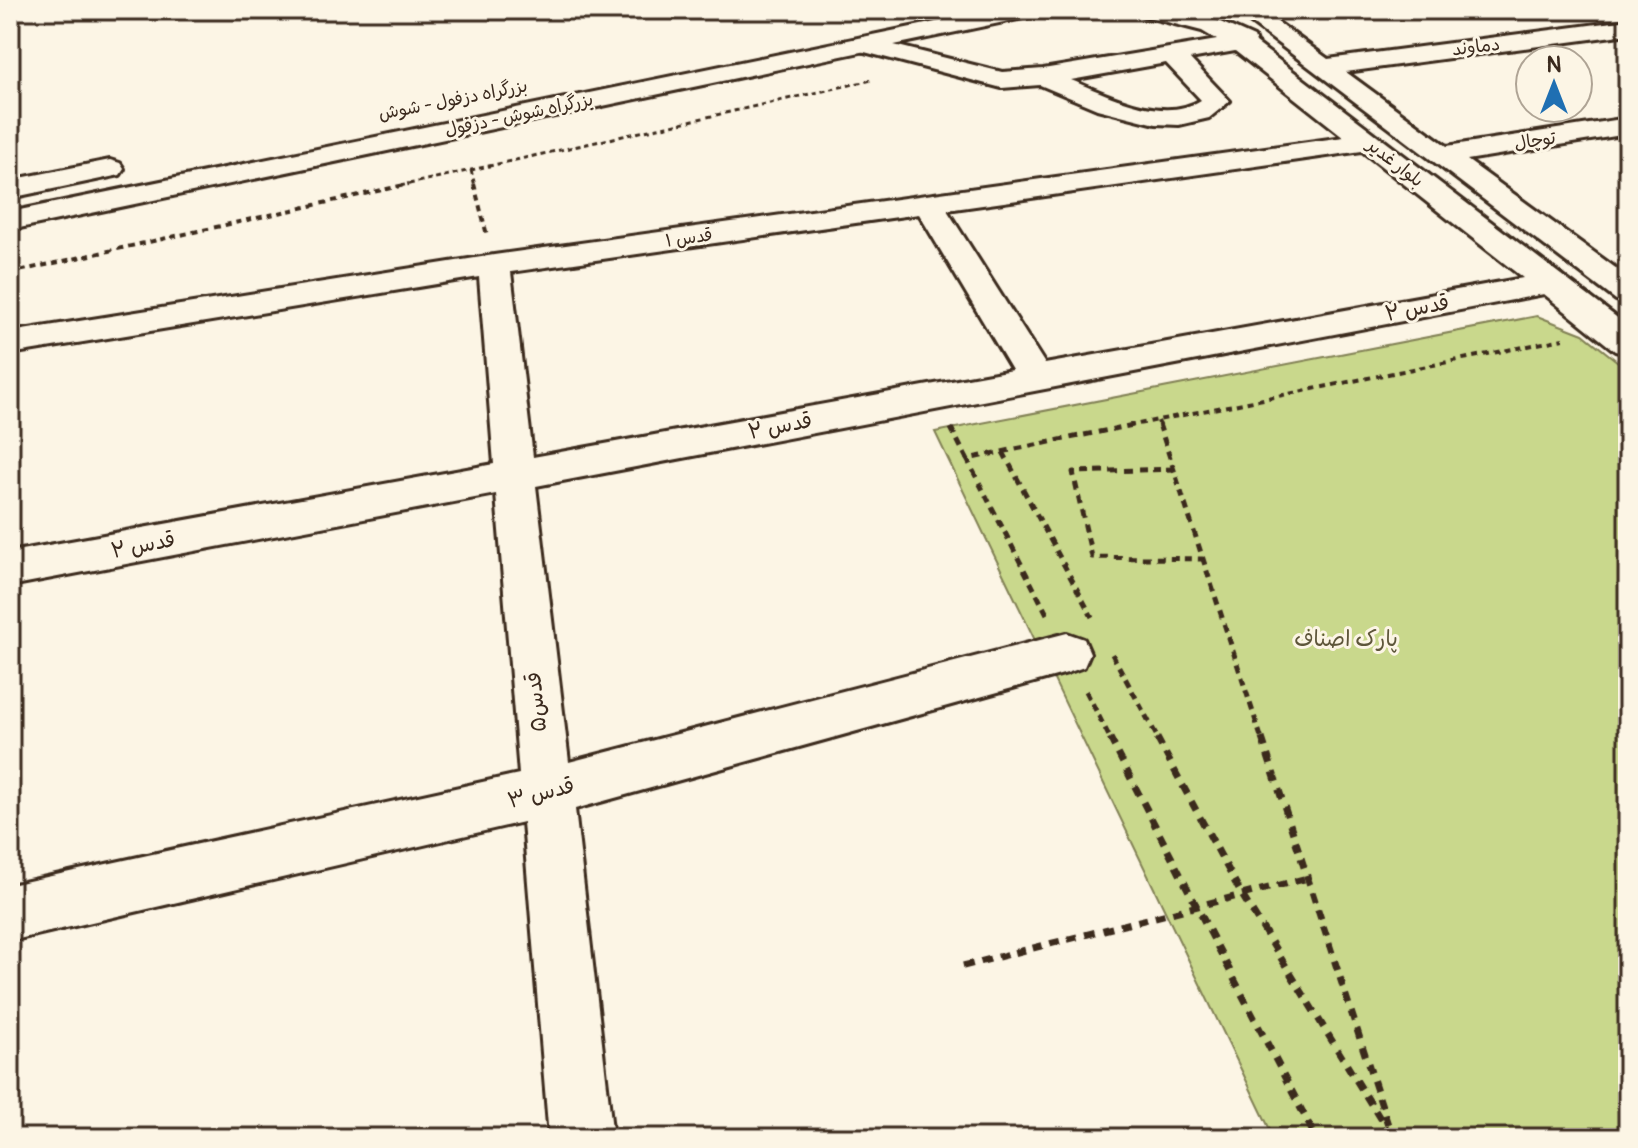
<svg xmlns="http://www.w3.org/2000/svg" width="1638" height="1148" viewBox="0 0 1638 1148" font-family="Pangolin,'Playpen Sans Arabic',sans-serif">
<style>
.green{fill:#c9d88c;stroke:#828155;stroke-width:2}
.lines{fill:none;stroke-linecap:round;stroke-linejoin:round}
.minor-casing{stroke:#3b2a1e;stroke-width:6}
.highway-casing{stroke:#3b2a1e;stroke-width:6}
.path-far3{stroke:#3b2a1e;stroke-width:3;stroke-dasharray:5 4;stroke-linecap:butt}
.path-far2{stroke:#3b2a1e;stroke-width:4;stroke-dasharray:6 5;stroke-linecap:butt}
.path-far1{stroke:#3b2a1e;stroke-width:5;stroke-dasharray:8 6;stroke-linecap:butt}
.path{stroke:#3b2a1e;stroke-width:7;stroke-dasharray:10 8;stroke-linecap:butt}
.minor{fill:#fcf5e5;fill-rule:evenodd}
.highway{fill:#fcf5e5;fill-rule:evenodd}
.labels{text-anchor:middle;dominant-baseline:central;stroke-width:6;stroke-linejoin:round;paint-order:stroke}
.far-street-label{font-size:18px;fill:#3b2a1e;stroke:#fcf5e5}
.street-label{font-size:22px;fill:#3b2a1e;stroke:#fcf5e5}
.park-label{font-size:22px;fill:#5e563a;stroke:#fcf5e5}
</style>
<rect width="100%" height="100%" fill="#fcf5e5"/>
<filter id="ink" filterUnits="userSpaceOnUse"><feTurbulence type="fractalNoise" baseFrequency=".0125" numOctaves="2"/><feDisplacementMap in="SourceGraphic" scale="16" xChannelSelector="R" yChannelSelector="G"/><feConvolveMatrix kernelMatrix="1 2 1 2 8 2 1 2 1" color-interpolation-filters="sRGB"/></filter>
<g filter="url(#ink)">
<polygon class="green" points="1537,316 1583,334 1628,370 1628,1138 1274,1138 935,432"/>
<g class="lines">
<g class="minor-casing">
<g id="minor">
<path d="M1136 10H1175L1218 21 1254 37 1256 43 1628 326V354L1615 351 1544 294 536 486 569 762 1067 633 1084 639 1090 653 1084 667 1067 673 575 809 613 1138H549L523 822 10 941V885L519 774 496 494 10 586V552L494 464 479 277 10 354V332L494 255 1344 137 1235 51 1190 59 1230 101 1209 118 1179 125 1156 124 1097 109 1040 85 1002 88 853 49 850 44 862 37 1002 72 1043 69 1217 40 1202 31 1140 15ZM1166 63 1201 100C1163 124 1108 95 1071 80ZM1362 151 1523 278 1045 364 947 210ZM919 214 1012 370 533 457 511 272Z"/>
<polygon points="1234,10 1261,10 1328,59 1628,20 1628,34 1346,72 1447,146 1628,118 1628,134 1467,160 1628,277 1628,303 1616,300"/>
</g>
</g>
<g class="highway-casing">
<g id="highway">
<polygon points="994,10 1040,10 1028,17 10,230 10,212"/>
<polygon points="110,160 120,163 124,169 120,175 10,198 10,180"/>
</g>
</g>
<g class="path-far3">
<polyline points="471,170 475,186"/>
<polyline points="400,186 872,80"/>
</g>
<g class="path-far2">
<polyline points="474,184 487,235"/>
<polyline points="10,273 409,184"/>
<polyline points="1158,421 1160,426"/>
<polyline points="1128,426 1563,339"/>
</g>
<g class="path-far1">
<polyline points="1159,424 1262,740"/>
<polyline points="951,428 967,459"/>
<polyline points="1003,452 1092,617"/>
<polyline points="1174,469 1073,472 1092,557 1203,559"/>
<polyline points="1047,614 967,459 1138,424"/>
<polyline points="1112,654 1159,740"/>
<polyline points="1086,691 1111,740"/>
</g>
<g class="path">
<polyline points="1110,738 1316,1138"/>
<polyline points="1157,738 1242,895 1392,1138"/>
<polyline points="1262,738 1390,1131"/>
<polyline points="963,966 1308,878"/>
</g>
<use href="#minor" class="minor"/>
<use href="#highway" class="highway"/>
</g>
</g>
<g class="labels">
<g class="far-street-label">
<text transform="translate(1476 47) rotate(-7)">دماوند</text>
<text transform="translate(453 100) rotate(-11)">بزرگراه دزفول - شوش</text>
<text transform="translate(519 115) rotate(-12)">بزرگراه شوش - دزفول</text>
<text transform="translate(1535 141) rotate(-9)">توچال</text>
<text transform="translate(1395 163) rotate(38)">بلوار غدیر</text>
<text transform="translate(689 238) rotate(-8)">قدس ۱</text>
</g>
<g class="street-label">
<text transform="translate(1417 308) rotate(-11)">قدس ۲</text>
<text transform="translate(780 426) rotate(-11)">قدس ۲</text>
<text transform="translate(143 545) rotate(-11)">قدس ۲</text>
<text transform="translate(536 702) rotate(-96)">قدس۵</text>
<text transform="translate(541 793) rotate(-14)">قدس ۳</text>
</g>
<g class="park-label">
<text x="1346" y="639">پارک اصناف</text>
</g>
</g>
<rect width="1638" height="1148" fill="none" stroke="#fcf5e5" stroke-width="40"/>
<rect x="20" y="20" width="1598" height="1108" fill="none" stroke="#3b2a1e" stroke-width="3" filter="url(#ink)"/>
<g transform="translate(1554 84)"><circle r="38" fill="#fcf5e5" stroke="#afa495" stroke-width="2"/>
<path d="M0-6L14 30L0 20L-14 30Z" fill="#1f6fb2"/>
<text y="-12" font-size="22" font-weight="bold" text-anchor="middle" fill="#3b2a1e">N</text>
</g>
</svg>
